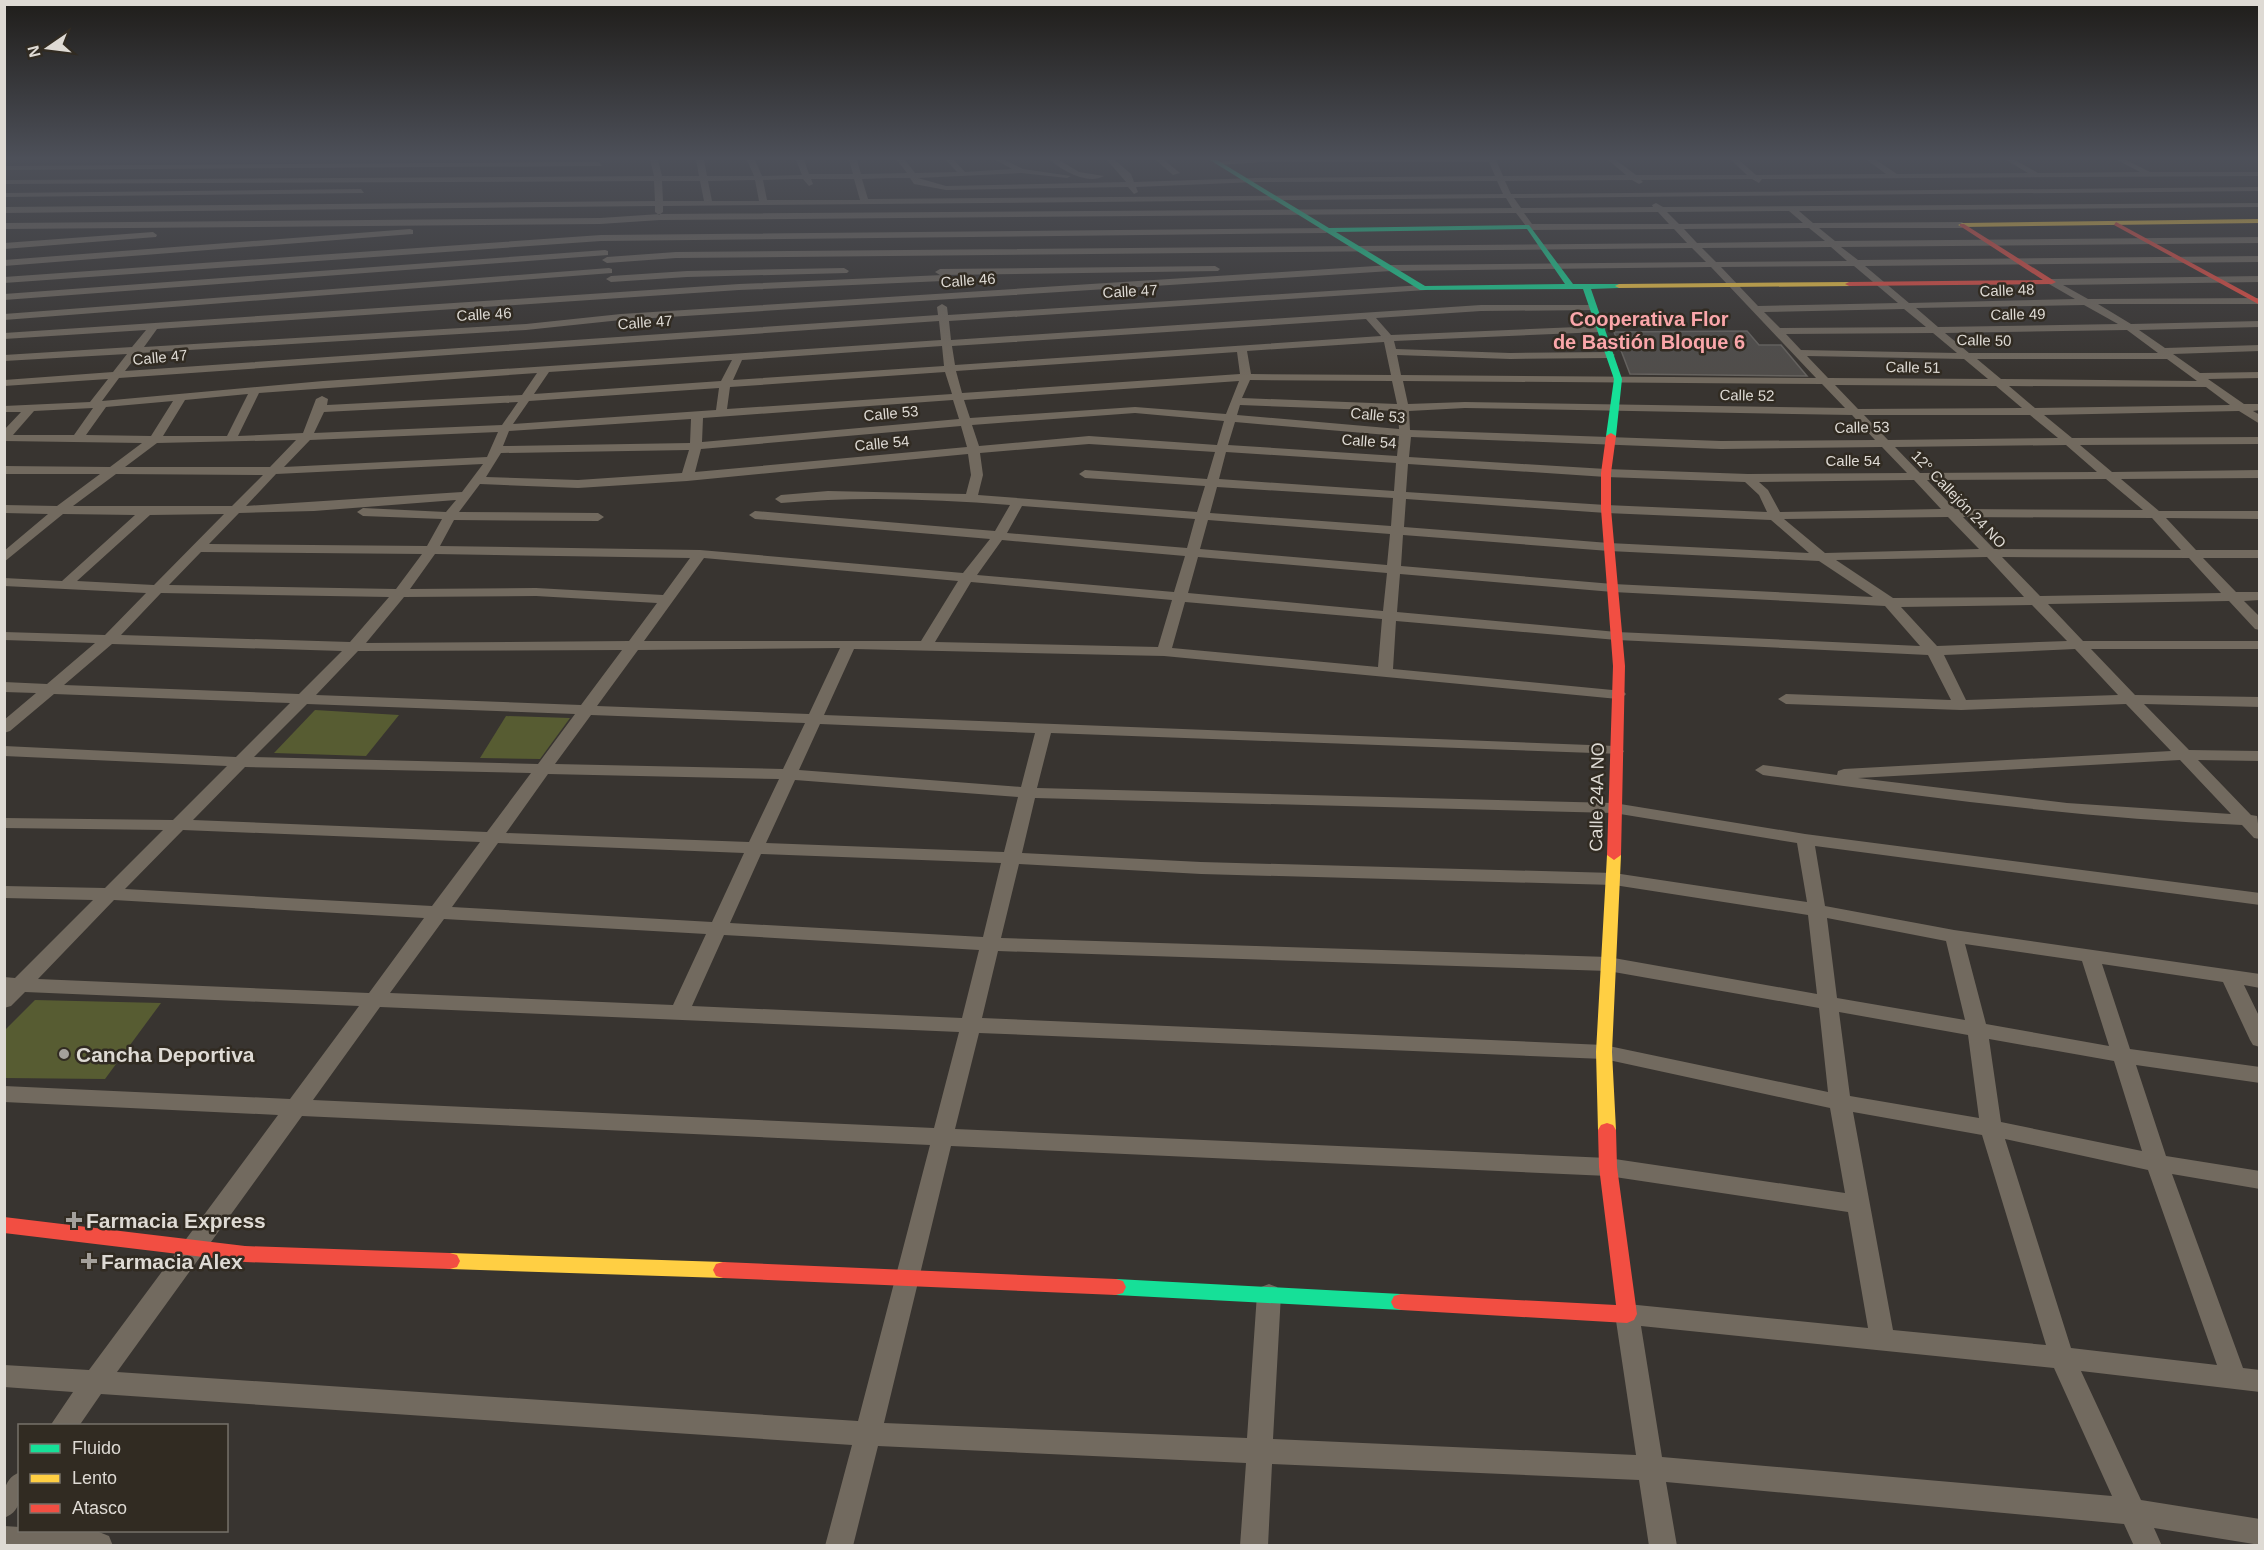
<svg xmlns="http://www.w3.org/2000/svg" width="2264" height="1550" viewBox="0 0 2264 1550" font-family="Arial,sans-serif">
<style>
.green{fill:#575c32}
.building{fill:#504d4a;stroke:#66635f;stroke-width:1.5}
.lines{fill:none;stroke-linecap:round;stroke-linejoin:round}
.street{fill:#726a5f;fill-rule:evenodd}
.fast{fill:#16e098;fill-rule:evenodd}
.slow{fill:#ffcf43;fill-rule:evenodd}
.jam{fill:#f24e42;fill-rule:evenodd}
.poi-dot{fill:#a4a09b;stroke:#312b22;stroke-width:2}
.labels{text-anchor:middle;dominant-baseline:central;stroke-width:5;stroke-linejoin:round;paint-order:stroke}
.far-street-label{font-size:15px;fill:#dedad4;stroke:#312b22}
.street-label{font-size:18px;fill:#dedad4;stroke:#312b22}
.far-district-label{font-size:20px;font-weight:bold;fill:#faa6aa;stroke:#312b22}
.near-poi-label{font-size:21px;font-weight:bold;fill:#dedad4;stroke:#312b22;text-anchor:start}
</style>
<rect width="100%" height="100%" fill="#383430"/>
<g class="green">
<polygon points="315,710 399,715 366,756 274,753"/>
<polygon points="506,716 570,718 540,759 480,758"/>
<polygon points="35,1000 161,1003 105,1079 5,1078 5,1030"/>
</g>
<polygon class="building" points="1747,331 1759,345 1781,345 1807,376 1630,374 1614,332"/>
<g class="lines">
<g class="street">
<path d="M650 160H658L662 176H699L696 160H704L707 176H754L747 160H755L762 176 802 175 796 160H804L809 174H853L849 160H857L861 174 907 173 897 160H905L915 173 957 172 946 160H954L965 172 1012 169 996 160H1005L1023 169 1071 176 1067 178 1021 173 918 178 946 186 1126 182 1107 160H1115L1131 174 1134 182 1256 178 1495 176 1489 162H1263L1218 165 1214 163 1234 160H1496L1503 176 1626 175 1608 160H1616L1636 175H1747L1731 160H1739L1756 175 1886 174 1867 160H1876L1897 174 2028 173 2006 160H2015L2038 173 2140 172 2117 160H2126L2150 172H2260V176L1762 179 1759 183 1752 179 1641 180 1643 182 1639 184 1632 180 1505 181 1511 194 2260 187V191L1514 198 1521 208 1653 207 1652 205 1656 203 1663 207 2260 203V207L1799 211 1813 223 1962 222 1966 225 1962 228H1819L1835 241 2260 237V243L1841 247 1858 260 2260 256V262L1865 266 1909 303 2075 299 2049 284V280L2052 279 2260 276V282L2063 285 2088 299 2260 298V304H2098L2131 324 2260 321V327L2139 330 2165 348 2260 345V351L2173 354 2200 373 2260 372V378L2208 379 2244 404H2260V410L2253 411 2260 415V424L2239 411 2044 415 2072 438 2260 437V444L2080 445 2112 472 2260 470V478L2121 479 2159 511H2260V519L2166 518 2196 550H2260V558H2203L2236 592H2260V600L2244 601 2260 617V630L2255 629 2229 601 2048 604 2083 641H2260V649H2091L2135 695 2260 697V707L2144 704 2189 750 2260 751V761L2198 760 2251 815 2257 816 2260 839 2254 838 2242 825C2081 818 1922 797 1763 775L1755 770 1763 765 1837 775 1838 771 1844 769 2171 751 2126 704 1961 710 1786 704 1778 699 1786 694 1951 700 1928 655 1617 640 1396 621 1393 669 1623 691 1626 694 1623 697 1618 699 1164 656 854 649 824 715 1616 746 1624 751 1622 754 1051 733 1037 788 1614 803 1805 834 2260 893V905L1815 846 1825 906 1954 930 2260 974V988L2244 985 2260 1018V1047L2253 1045 2250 1040 2223 982 2102 964 2130 1049 2260 1067V1083L2136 1065 2166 1156 2260 1171V1189L2172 1174 2243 1368 2260 1370V1392L2081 1371 2141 1500 2260 1519V1545L2154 1528 2162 1546H2134L2124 1524 1666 1482 1677 1546H1649L1639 1480 1272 1464 1268 1546H1240L1246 1463 878 1446 853 1546H825L852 1445 101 1394 79 1426H50L73 1392 4 1387V1365L89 1370 278 1115 4 1102V1086L290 1099 359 1006 25 992 11 1006 4 1008V977L15 978 93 900 4 898V886L105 888 163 830 4 828V818L173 820 227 766 4 756V746L236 757 290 703 54 694 10 731 4 733V720L36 693 4 692V682L47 684 95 643 4 640V632L105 635 146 593 4 586V578L62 581 135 515 63 514 4 562V551L48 514 4 513V505L57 506 100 474H4V466L110 467 142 443 4 441V430L21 412H4V406L90 402 108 379 4 386V380L113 372 127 354 4 361V355L132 347 146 330 4 339V333L739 284 943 275 948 278 943 281 739 290 157 329 144 347 526 324 621 314 1391 265 1706 262 1692 248 676 258 607 263 602 260 607 257 676 252 1687 243 1674 229 1529 230 1516 213 660 220 600 224 4 229V223L600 218 660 214 1512 208 1506 198 663 206V212L659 215 655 212V206L4 213V207L655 201 654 181 4 184V180L654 176ZM890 178H910L914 184 946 190 1128 187 1134 194 1138 192 1136 187 1256 182 1497 181 1503 194 868 199 862 179ZM792 179H803L809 186 813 184 811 179H854L860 200H767L763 180ZM755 180 759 201H712L708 181ZM662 181H700L704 201H663ZM1789 211 1803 223 1679 224 1667 212ZM1658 212 1669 224H1532L1524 213ZM1809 228 1825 241 1697 243 1684 229ZM1831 247 1847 261 1716 262 1702 248ZM1854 266 1898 303 1758 306 1721 267ZM1711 267 1816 378 1401 375 1397 355 1510 359 1610 358 1615 355 1610 352 1510 353 1396 349 1394 341 1601 332 1606 329 1601 326 1391 335 1376 318 1481 311 1597 310V306L1594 305H1481L951 340 949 321 1426 290 1428 288 1423 285 948 315 947 307 942 304 937 307 938 315 125 371 139 353 526 330 621 320 1391 271ZM2084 305 2118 324 1938 327 1916 308ZM1904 309 1926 327 1780 328 1764 312ZM1366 319 1381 336 955 365 952 346ZM939 321 941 340 323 381 102 401 119 378ZM2127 330 2158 353H1969L1945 333ZM1933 333 1957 353 1801 350 1786 334ZM1384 342 1391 375 1251 374 1247 351ZM942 346 944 366 733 380 742 360ZM1237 352 1240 374 962 393 956 371ZM1807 356 1964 359 1988 379 1828 378ZM1977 359H2167L2197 381 2001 379ZM732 360 721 381 534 394 549 372ZM945 372 952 394 727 409 730 387ZM537 373 522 395 327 405 328 399 322 396 316 399 303 433 238 436 259 393ZM1250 380 1392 381 1397 404 1242 398ZM1239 381 1226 414 1135 407 970 418 964 400ZM1403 381 1822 384 1845 408 1465 402 1408 404ZM1835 385 1996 386 2022 408 1858 409ZM2009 386 2206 387 2230 405 2035 408ZM719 388 716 410 513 424 529 401ZM248 394 227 436H163L185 400ZM953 400 959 419 702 442 703 418ZM173 401 151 436 86 435 106 407ZM518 402 502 425 314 433 324 412ZM1240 405 1398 411 1399 429 1237 415ZM93 408 74 435H13L34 411ZM1465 408 1852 415 1875 440 1721 441 1410 430 1409 411ZM1135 413 1224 421 1217 445 1089 436 979 446 972 425ZM1864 415H2030L2058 438 1888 440ZM691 419 690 443 503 446 509 431ZM1235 422 1399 436 1397 456 1228 445ZM961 426 967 447 695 472 701 449ZM498 432 487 457 284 467 310 440ZM1411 437 1721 449 1882 447 1907 473 1748 474 1606 469 1409 457ZM296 440 270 467H125L157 443ZM1089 444 1215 452 1207 479 1085 470 1079 474 1085 478 1205 486 1197 512 978 495 983 475 980 453ZM2066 445 2097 472 1920 473 1895 447ZM689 450 682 473 578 480 486 477 501 453ZM1226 452 1396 463 1394 491 1219 479ZM968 454 971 475 966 494 828 491 781 495 775 499 781 503C858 496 933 499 1010 505L995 531 755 511 749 515 755 519 990 539 963 573 700 550 440 546 454 520 598 521 604 517 598 513 459 512 480 484 578 488 687 481ZM483 464 462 492 246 506 276 474ZM1408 464 1606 477 1745 482 1759 495 1767 512 1606 505 1406 492ZM116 474 263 475 232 506H73ZM2106 479 2143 510 1955 509 1927 480ZM1914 480 1941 509 1780 512 1768 490 1759 482ZM1217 487 1393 498 1391 526 1210 513ZM1406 499 1606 513 1771 520 1809 553 1609 543 1404 527ZM456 500 446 512 363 508 357 512 363 516 442 519 427 546 209 544 239 513 314 511ZM1022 506 1195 519 1187 548 1007 533ZM224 514 154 585 77 581 150 515ZM1948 517 1979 549 1825 553 1784 519ZM1963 517 2152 518 2181 550 1994 549ZM1208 520 1390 534 1387 565 1200 549ZM1403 535 1609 551 1819 561 1873 597 1613 584 1401 566ZM1002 540 1185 556 1174 592 977 575ZM201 552 422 554 396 589 169 585ZM435 554 690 558 663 595 536 588 410 589ZM1198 557 1387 573 1383 611 1188 593ZM1987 557 2024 597 1893 598 1836 560ZM2002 557 2189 558 2221 593 2040 596ZM704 558 958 581 921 641H644ZM1400 574 1613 592 1885 606 1920 646 1617 632 1397 612ZM971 582 1172 600 1158 647 935 642ZM161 593 389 597 350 642 121 635ZM536 596 657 603 629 641 366 643 404 597ZM1185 602 1382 619 1378 667 1172 648ZM2032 605 2067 641 1937 646 1901 607ZM112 644 342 651 299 694 64 685ZM840 648 809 714 597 706 638 650ZM2075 649 2118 695 1966 700 1944 655ZM622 650 581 705 316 695 358 651ZM307 704 575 714 538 764 254 757ZM591 715 805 723 783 769 555 764ZM820 724 1035 733 1021 787 799 770ZM2180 760 2231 814 2067 803 1858 778ZM245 767 531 773 487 832 193 820ZM548 774 779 779 749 842 506 833ZM795 780 1018 797 1004 852 766 843ZM1035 798 1614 813 1797 843 1807 902 1614 873 1201 862 1022 853ZM183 830 480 842 432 906 125 889ZM498 843 744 853 712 922 452 907ZM761 854 1001 863 983 937 730 923ZM1019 864 1201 874 1614 885 1808 915 1817 994 1608 957 1001 938ZM114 900 424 918 369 993 38 979ZM1827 918 1946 941 1965 1020 1837 998ZM444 919 706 934 673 1005 390 993ZM724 935 979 950 962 1018 692 1006ZM1965 944 2082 961 2109 1046 1986 1024ZM998 951 1608 971 1819 1008 1828 1092 1604 1045 982 1018ZM380 1007 959 1032 934 1128 313 1100ZM1839 1012 1968 1035 1979 1118 1850 1096ZM979 1033 1604 1059 1830 1108 1845 1193 1608 1158 955 1129ZM1989 1039 2114 1061 2142 1151 2001 1122ZM1853 1112 1982 1135 2046 1345 1893 1330ZM302 1116 930 1145 858 1421 117 1372ZM2005 1139 2148 1170 2217 1365 2071 1348ZM951 1146 1608 1176 1848 1212 1868 1328 1627 1304 1618 1307 1615 1314 1636 1455 1273 1439 1281 1294 1277 1287 1269 1284 1261 1287 1257 1294 1247 1438 884 1423ZM1641 1326 2054 1368 2112 1496 1662 1457Z"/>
<path d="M1050 160H1059L1079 172 1104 176C1088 185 1063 171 1050 160Z"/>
<polygon points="1156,160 1164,160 1180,173 1173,175"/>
<polygon points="599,162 602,166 4,170 4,166"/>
<polygon points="361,189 364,193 4,197 4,193"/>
<polygon points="1329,228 1330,230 1326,233 601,241 4,283 4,277 601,235"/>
<polygon points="410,229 413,230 413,234 4,266 4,260"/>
<polygon points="153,232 157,235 156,237 4,249 4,243"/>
<polygon points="605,250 608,251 608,255 4,300 4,294"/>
<polygon points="1215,266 1220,269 1218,271 940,275 935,272 940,269"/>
<polygon points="609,268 612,269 612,273 4,320 4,314"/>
<polygon points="844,268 849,271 847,273 687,277 611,282 606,279 611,276 687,271"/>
<path d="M20 1472C20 1491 25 1510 4 1518 4 1499 0 1480 20 1472Z"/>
<polygon points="4,1526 20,1527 20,1530 99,1532 109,1536 113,1546 4,1546"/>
</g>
<g class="fast">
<path d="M1210 160H1217L1329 228 1529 225 1573 284H1622L1623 286 1619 288 1591 289 1622 379 1616 436 1611 439 1606 436 1614 379 1583 289 1420 290ZM1527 229 1565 284 1425 286 1336 232Z"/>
<polygon points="1116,1279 1401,1294 1408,1296 1411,1302 1408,1308 1401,1310 1116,1295 1109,1293 1106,1287 1109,1281"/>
</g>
<g class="slow">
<polygon points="2260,219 2260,223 1962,227 1958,225 1962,223"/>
<polygon points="1849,282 1852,282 1852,286 1619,288 1615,286 1619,284"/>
<polygon points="1614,850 1621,855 1612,1052 1616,1130 1613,1135 1607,1137 1601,1135 1598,1130 1596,1052 1607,855"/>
<polygon points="450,1253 723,1262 730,1264 733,1270 730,1276 723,1278 450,1269 443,1267 440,1261 443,1255"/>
</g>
<g class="jam">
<polygon points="2116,222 2260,300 2260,305 2114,225"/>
<polygon points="1960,224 1964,224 2056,282 2052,284 1849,286 1845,284 1849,282 2043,280 1960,226"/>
<polygon points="1611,433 1616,436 1611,473 1611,509 1625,666 1621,855 1614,860 1607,855 1613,666 1601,509 1601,473 1606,436"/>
<polygon points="1607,1123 1613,1125 1616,1130 1617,1167 1637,1314 1634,1320 1627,1323 1401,1310 1394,1308 1391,1302 1394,1296 1401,1294 1616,1305 1599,1167 1598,1130 1601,1125"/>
<polygon points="4,1217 245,1246 450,1253 457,1255 460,1261 457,1267 450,1269 245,1262 4,1233"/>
<polygon points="723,1262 1116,1279 1123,1281 1126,1287 1123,1293 1116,1295 723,1278 716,1276 713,1270 716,1264"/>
</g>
</g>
<linearGradient id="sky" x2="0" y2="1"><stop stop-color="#1f1d1a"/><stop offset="0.42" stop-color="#4d5059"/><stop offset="1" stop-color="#4d5059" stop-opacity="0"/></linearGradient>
<rect width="2264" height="377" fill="url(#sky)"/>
<g class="poi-dot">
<circle cx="64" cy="1054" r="6"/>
<path d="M71 1211h6v6h6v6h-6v6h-6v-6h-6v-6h6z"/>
<path d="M86 1252h6v6h6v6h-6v6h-6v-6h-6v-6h6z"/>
</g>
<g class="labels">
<g class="far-street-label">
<text transform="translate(968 280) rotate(-4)">Calle 46</text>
<text transform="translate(2007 290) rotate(-2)">Calle 48</text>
<text transform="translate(1130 291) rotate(-3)">Calle 47</text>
<text transform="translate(484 314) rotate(-3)">Calle 46</text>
<text transform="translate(2018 314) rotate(-1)">Calle 49</text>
<text transform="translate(645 322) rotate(-4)">Calle 47</text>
<text transform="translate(1984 340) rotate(1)">Calle 50</text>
<text transform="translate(160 357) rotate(-5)">Calle 47</text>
<text transform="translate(1913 367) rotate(1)">Calle 51</text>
<text transform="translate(1747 395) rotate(1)">Calle 52</text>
<text transform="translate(891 413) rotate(-5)">Calle 53</text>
<text transform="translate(1378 415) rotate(5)">Calle 53</text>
<text transform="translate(1862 427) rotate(-1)">Calle 53</text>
<text transform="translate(1369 441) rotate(4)">Calle 54</text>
<text transform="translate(882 443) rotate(-5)">Calle 54</text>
<text x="1853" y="460">Calle 54</text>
<text transform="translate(1959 499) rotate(46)">12° Callejón 24 NO</text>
</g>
<g class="street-label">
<text transform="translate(1597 797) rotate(-89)">Calle 24A NO</text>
</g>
<g class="far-district-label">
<text x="1649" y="319">Cooperativa Flor<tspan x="1649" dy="23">de Bastión Bloque 6</tspan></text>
</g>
<g class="near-poi-label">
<text x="76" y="1054">Cancha Deportiva</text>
<text x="86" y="1220">Farmacia Express</text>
<text x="101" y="1261">Farmacia Alex</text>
</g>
</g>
<rect width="2264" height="1550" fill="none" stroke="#dedad4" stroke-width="12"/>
<rect x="18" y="1424" width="210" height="108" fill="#312b22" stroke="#767169" stroke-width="1.5"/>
<rect x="30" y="1444" width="30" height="9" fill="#16e098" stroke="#767169" stroke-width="1.5"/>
<text x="72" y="1454" font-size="18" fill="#dedad4">Fluido</text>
<rect x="30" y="1474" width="30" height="9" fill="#ffcf43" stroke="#767169" stroke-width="1.5"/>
<text x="72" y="1484" font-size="18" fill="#dedad4">Lento</text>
<rect x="30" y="1504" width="30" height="9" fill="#f24e42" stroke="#767169" stroke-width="1.5"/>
<text x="72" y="1514" font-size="18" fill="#dedad4">Atasco</text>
<g transform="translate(48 48) rotate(256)" stroke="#312b22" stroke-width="4.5" paint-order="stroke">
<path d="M0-4.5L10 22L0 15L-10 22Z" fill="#dedad4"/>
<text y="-9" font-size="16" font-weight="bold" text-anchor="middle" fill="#dedad4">N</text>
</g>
</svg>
